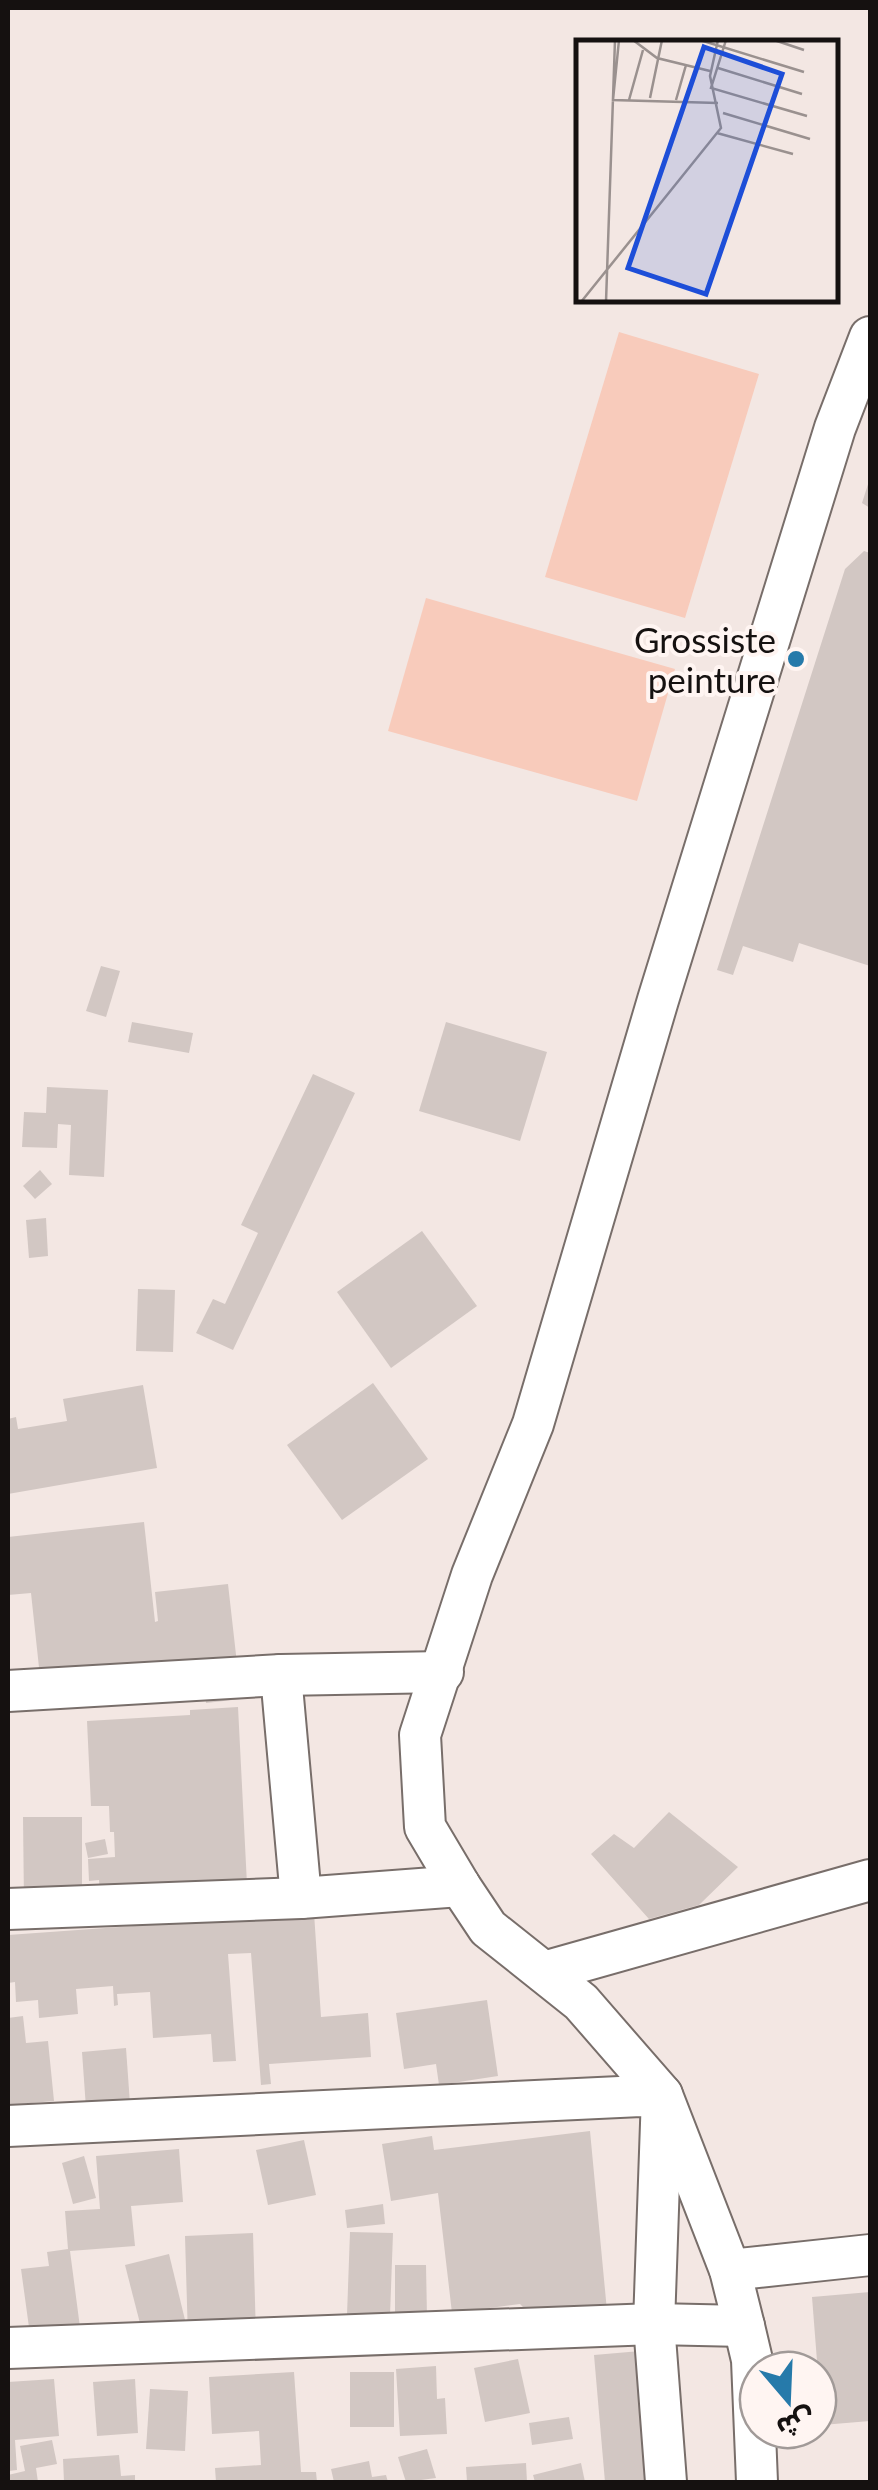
<svg xmlns="http://www.w3.org/2000/svg" width="878" height="2490" viewBox="0 0 878 2490" font-family="Lato,'Noto Sans Arabic',sans-serif">
<style>
.green{fill:#f8cbbb}
.building{fill:#d2c7c3}
.lines{fill:none;stroke-linecap:round;stroke-linejoin:round}
.minor-casing{stroke:#786e6a;stroke-width:44}
.minor{stroke:#fff;stroke-width:40}
.poi-dot{fill:#267aaa;stroke:#fff5f2;stroke-width:4}
.labels{text-anchor:middle;dominant-baseline:central;stroke-width:8;stroke-linejoin:round;paint-order:stroke}
.poi-label{font-size:35px;fill:#151110;stroke:#fff5f2;text-anchor:end}
.inset-road{fill:none;stroke:#9a918f;stroke-width:2.5}
.view{fill:#1d4ed8;fill-opacity:0.15;stroke:#1d4ed8;stroke-width:5}
.inset-edge{fill:none;stroke:#151110;stroke-width:5}
</style>
<rect width="100%" height="100%" fill="#f3e7e3"/>
<g class="green">
<polygon points="619,332 759,374 685,618 545,577"/>
<polygon points="426,598 675,669 637,801 388,731"/>
</g>
<g class="building">
<polygon points="870,478 870,508 862,503"/>
<polygon points="864,551 870,553 870,966 799,943 793,962 743,946 733,975 717,970 845,569"/>
<polygon points="101,966 120,971 106,1017 86,1011"/>
<polygon points="132,1022 193,1033 189,1053 128,1042"/>
<polygon points="446,1022 547,1052 520,1141 419,1111"/>
<polygon points="313,1074 355,1093 233,1350 196,1333 213,1299 225,1304 258,1233 241,1225"/>
<polygon points="47,1087 108,1090 104,1177 69,1175 71,1125 58,1124 57,1148 22,1147 24,1112 46,1113"/>
<polygon points="40,1170 52,1184 35,1199 23,1186"/>
<polygon points="46,1218 48,1256 29,1258 26,1220"/>
<polygon points="422,1231 477,1306 391,1368 337,1292"/>
<polygon points="138,1289 175,1290 173,1352 136,1351"/>
<polygon points="373,1383 428,1459 342,1520 287,1445"/>
<polygon points="143,1385 157,1468 8,1494 8,1419 16,1417 18,1429 67,1421 63,1399"/>
<polygon points="144,1522 155,1622 158,1621 155,1592 228,1584 241,1699 206,1703 205,1693 41,1686 31,1593 8,1595 8,1537"/>
<polygon points="238,1707 248,1904 101,1913 99,1880 89,1881 88,1859 115,1857 114,1832 110,1832 109,1806 91,1806 87,1721 190,1715 190,1710"/>
<polygon points="669,1812 738,1867 699,1905 649,1919 591,1854 614,1834 634,1848"/>
<polygon points="23,1817 82,1817 82,1903 24,1903"/>
<polygon points="105,1839 108,1854 88,1858 85,1843"/>
<polygon points="314,1913 321,2017 368,2013 371,2057 269,2064 271,2084 261,2085 251,1953 228,1954 236,2061 213,2062 211,2034 153,2038 150,1992 117,1994 118,2005 114,2006 113,1986 76,1989 78,2014 39,2018 38,2000 16,2002 15,1982 8,1983 8,1935"/>
<polygon points="487,2000 498,2076 439,2085 436,2064 404,2069 396,2013"/>
<polygon points="23,2016 26,2043 48,2041 54,2101 8,2105 8,2018"/>
<polygon points="126,2048 130,2104 86,2108 82,2052"/>
<polygon points="590,2131 607,2311 531,2315 520,2304 452,2313 438,2193 391,2201 382,2144 432,2136 434,2150"/>
<polygon points="304,2140 316,2195 268,2205 256,2150"/>
<polygon points="179,2149 183,2202 131,2206 135,2246 70,2251 81,2335 31,2342 21,2269 49,2266 47,2252 68,2249 65,2211 100,2209 96,2156"/>
<polygon points="84,2156 96,2198 73,2204 62,2163"/>
<polygon points="383,2204 385,2224 347,2228 345,2210"/>
<polygon points="350,2232 393,2233 390,2316 347,2315"/>
<polygon points="253,2233 256,2336 188,2338 185,2236"/>
<polygon points="169,2254 186,2324 143,2335 125,2265"/>
<polygon points="395,2265 426,2265 427,2317 395,2318"/>
<polygon points="870,2292 870,2421 822,2425 812,2297"/>
<polygon points="652,2350 663,2482 605,2482 594,2355"/>
<polygon points="518,2359 530,2413 485,2422 474,2368"/>
<polygon points="436,2366 437,2399 445,2398 447,2434 400,2436 396,2369"/>
<polygon points="294,2372 301,2472 316,2472 317,2482 216,2482 215,2468 261,2465 259,2431 212,2434 209,2377"/>
<rect x="350" y="2372" width="44" height="55"/>
<polygon points="54,2379 59,2436 15,2440 17,2470 8,2471 8,2382"/>
<polygon points="135,2379 138,2433 97,2436 93,2382"/>
<polygon points="150,2389 188,2391 185,2451 146,2449"/>
<polygon points="569,2417 573,2439 532,2445 529,2423"/>
<polygon points="52,2440 57,2464 36,2468 38,2482 8,2482 8,2475 25,2471 20,2446"/>
<polygon points="427,2449 436,2478 406,2482 398,2457"/>
<polygon points="119,2455 121,2476 135,2475 135,2482 64,2482 63,2459"/>
<polygon points="369,2461 372,2477 386,2475 388,2482 334,2482 331,2469"/>
<polygon points="526,2463 527,2482 467,2482 466,2467"/>
<polygon points="581,2463 585,2482 535,2482 533,2475"/>
</g>
<g class="lines">
<g class="minor-casing">
<g id="minor">
<polyline points="281,1675 301,1898"/>
<polyline points="8,1691 281,1675 443,1672"/>
<polyline points="8,1909 301,1898 460,1886"/>
<polyline points="544,1972 870,1880"/>
<polyline points="8,2126 662,2095 654,2324 666,2482"/>
<polyline points="730,2270 870,2255"/>
<polyline points="8,2348 654,2324 744,2326"/>
<polyline points="757,2482 752,2360 744,2326 730,2270 662,2095 581,2002 488,1928 460,1886 425,1827 420,1735 472,1575 533,1424 658,1000 835,428 870,337"/>
</g>
</g>
<use href="#minor" class="minor"/>
</g>
<circle class="poi-dot" cx="796" cy="659" r="10"/>
<g class="labels">
<g class="poi-label">
<text x="776" y="639">Grossiste<tspan x="776" dy="40">peinture</tspan></text>
</g>
</g>
<g transform="translate(576 40)">
<rect width="262" height="262" fill="#f3e7e3"/>
<path class="inset-road" d="M43 0 37 60 142 63M57 0 81 18 134 31M124 0 228 32M150 0 135 48 231 76M198 0 228 10M142 28 226 54M74 58 86 0M53 60 67 10M100 60 110 25M147 73 234 99M141 93 217 114M5 262 145 88 134 36 142 0M30 262 39 0"/>
<path class="view" d="M128 7 206 34 130 254 52 228Z"/>
<rect width="262" height="262" class="inset-edge"/>
</g>
<rect width="878" height="2490" fill="none" stroke="#151110" stroke-width="20"/>
<g transform="translate(788 2400) rotate(161)"><circle r="48" fill="#fff5f2" stroke="#a19a98" stroke-width="2.5"/>
<path d="M0-8L18 38L0 25L-18 38Z" fill="#267aaa"/>
<text y="-15" font-size="28" font-weight="bold" text-anchor="middle" fill="#151110">ش</text>
</g>
</svg>
